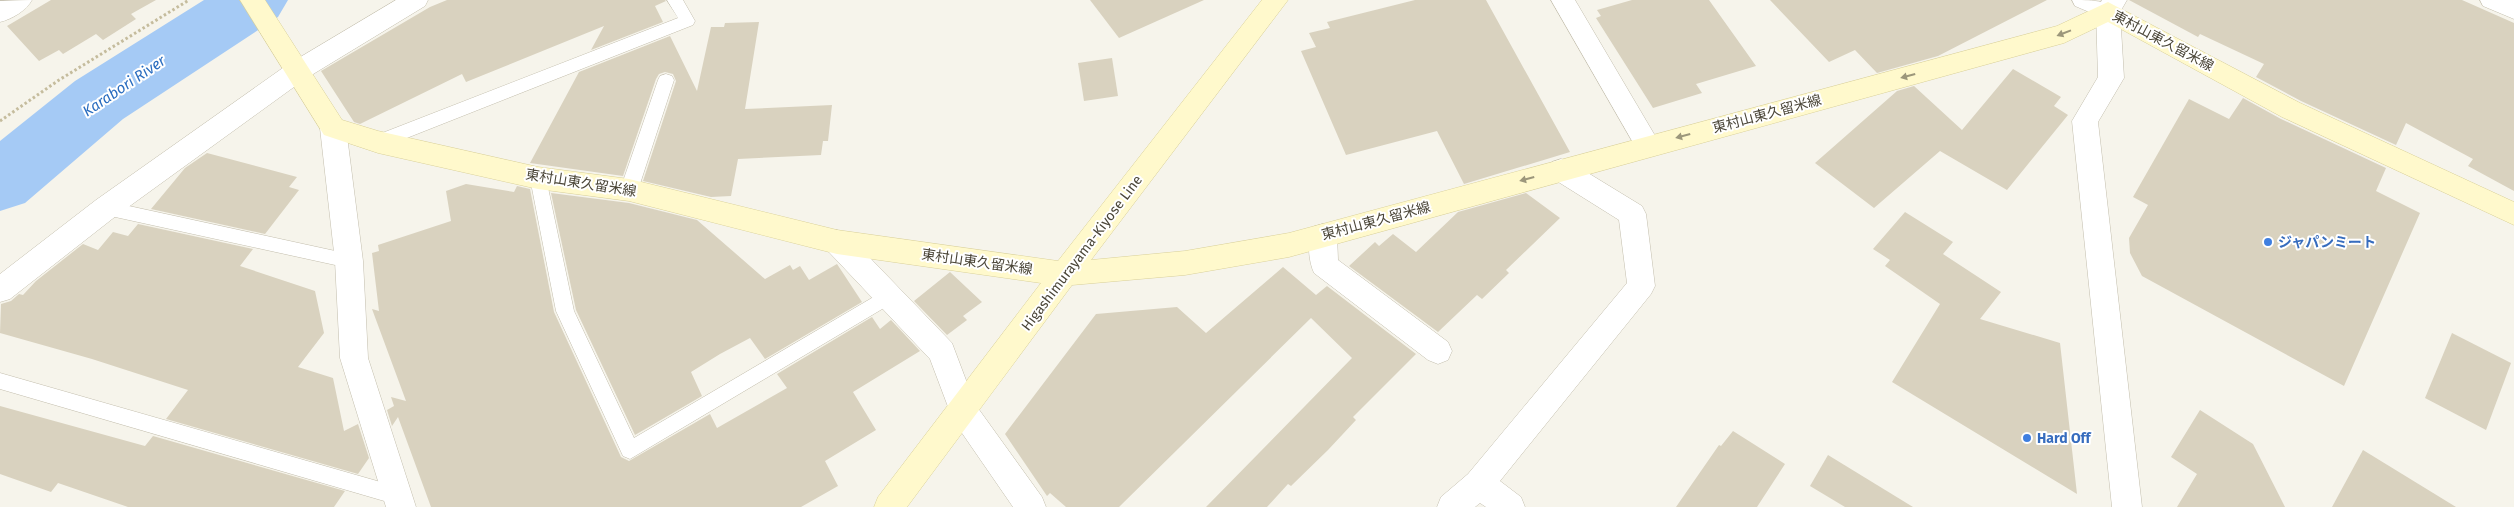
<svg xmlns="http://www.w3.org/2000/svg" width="2514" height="507" viewBox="0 0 2514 507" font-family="'Fira Sans','Noto Sans JP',sans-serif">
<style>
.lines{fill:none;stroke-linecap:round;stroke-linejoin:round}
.river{fill:#a5caf5;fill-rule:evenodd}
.building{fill:#d9d2bf}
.service-casing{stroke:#c3bead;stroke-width:1}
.minor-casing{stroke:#c3bead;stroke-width:1}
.tertiary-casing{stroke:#c3bead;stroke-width:1}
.secondary-casing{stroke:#d9d099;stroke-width:1}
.path{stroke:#c5bc9d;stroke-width:3;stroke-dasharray:2.5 2.5;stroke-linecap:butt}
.service{fill:#fff;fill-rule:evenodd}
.minor{fill:#fff;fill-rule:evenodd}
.tertiary{fill:#fff;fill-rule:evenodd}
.secondary{fill:#fff9cc;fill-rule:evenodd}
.oneway{fill:#9c977b}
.shop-dot{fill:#3f7fe0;stroke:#fff;stroke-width:2}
.labels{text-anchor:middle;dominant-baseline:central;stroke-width:4;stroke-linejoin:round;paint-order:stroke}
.street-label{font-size:14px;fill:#4b4638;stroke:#fff}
.shop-label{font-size:14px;font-weight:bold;fill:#366cbe;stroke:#fff;text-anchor:start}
.water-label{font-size:15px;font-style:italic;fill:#296cbf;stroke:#fff}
</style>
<rect width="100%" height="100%" fill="#f6f4eb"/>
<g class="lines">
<polygon class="river" points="204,0 288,0 278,17 123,119 25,203 0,211 0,141 75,81"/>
</g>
<g class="building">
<polygon points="51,0 156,0 131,14 136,19 103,40 96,34 63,54 59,50 39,61 7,26"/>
<polygon points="447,0 665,0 666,1 655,6 663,22 591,50 604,26 466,82 462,74 360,124 354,122 321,71 430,7"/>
<polygon points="1090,0 1204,0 1119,38"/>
<polygon points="1415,0 1486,0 1570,152 1464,184 1437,131 1346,155 1301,51 1316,47 1309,33 1330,28 1327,22"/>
<polygon points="1632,0 1709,0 1756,66 1696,84 1702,93 1653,108 1596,18 1601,16 1597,10"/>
<polygon points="1770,0 2047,0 1938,56 1877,73 1855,50 1829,62"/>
<polygon points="2129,0 2462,0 2514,23 2514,191 2468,166 2473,159 2406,123 2396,145 2301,101 2256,77 2264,64 2200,34 2198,37"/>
<polygon points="759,22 745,109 832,105 828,141 823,141 821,155 738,159 731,196 711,197 643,181 676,81 673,74 665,72 659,74 656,79 623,176 530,163 579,72 670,36 697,91 711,27 724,27 725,23"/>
<polygon points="1112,58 1118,96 1084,101 1078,63"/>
<polygon points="2013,69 2061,97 2054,106 2068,115 2007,190 1940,151 1874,208 1815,163 1897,91 1914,86 1962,130"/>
<polygon points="2243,98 2281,119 2386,168 2376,191 2420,213 2344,386 2142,276 2130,253 2129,238 2148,205 2133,197 2189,99 2229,119"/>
<polygon points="207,153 297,177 289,187 299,190 265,234 151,209 185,168"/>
<polygon points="466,184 514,192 517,186 530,189 554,312 621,457 629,461 710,414 717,428 787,388 777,374 872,317 880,329 891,320 920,351 853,392 876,430 825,461 838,486 801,507 431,507 398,417 392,426 387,410 394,406 391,397 406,401 372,309 379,311 372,253 379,251 378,245 451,221 446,191"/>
<polygon points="551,193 629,203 697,220 765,279 790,265 793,270 800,266 809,280 837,264 862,302 765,359 750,338 720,354 691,372 702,396 635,435 576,310"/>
<polygon points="1526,193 1560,218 1506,270 1509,273 1482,299 1477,295 1438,332 1349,266 1375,242 1379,246 1393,234 1416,252 1458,212"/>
<polygon points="1905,212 1953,242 1943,254 2001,292 1980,319 2060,343 2077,494 1892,382 1940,304 1885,266 1890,260 1873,249"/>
<polygon points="138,224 253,249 240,266 315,291 324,333 298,367 333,378 344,431 358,424 369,458 358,474 166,419 188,390 92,359 0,333 1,304 11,301 19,294 23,295 36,281 83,244 98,250 113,232 128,236"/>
<polygon points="1283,267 1316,295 1327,286 1416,354 1353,417 1356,420 1328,450 1291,486 1288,484 1267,507 1206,507 1352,358 1311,318 1119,507 1066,507 1050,493 1047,496 1005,434 1096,314 1177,307 1206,333"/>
<polygon points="950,272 982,302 963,316 967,320 947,335 914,301"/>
<polygon points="2452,333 2511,363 2486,430 2425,398"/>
<polygon points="0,406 145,446 153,436 345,491 334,507 128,507 58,483 51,492 0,474"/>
<polygon points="2200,410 2253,444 2285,507 2177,507 2197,474 2171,457"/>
<polygon points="1733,431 1785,464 1757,507 1676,507 1719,445 1721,446"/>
<polygon points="2363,450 2456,507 2332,507"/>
<polygon points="1828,455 1913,507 1845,507 1810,486"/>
</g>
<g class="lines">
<g class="service-casing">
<g id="service">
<polygon points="667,0 683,0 695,21 693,25 384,147 378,149 372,147 370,142 372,137 678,18"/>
<polygon points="666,74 672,76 674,80 638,190 635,195 629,197 623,195 620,190 658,80 660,76"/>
<polygon points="538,171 544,173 546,178 574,311 634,438 882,292 888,289 894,292 897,297 894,302 630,459 623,456 556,311 530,178 532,173"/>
<polygon points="106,201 349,254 355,256 358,261 355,266 349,268 106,215 100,213 97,208 100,203"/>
<polygon points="0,373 398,487 405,490 408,496 405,502 398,505 0,389"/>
</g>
</g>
<g class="minor-casing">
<g id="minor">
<path d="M32 0C26 11 12 19 0 22V1Z"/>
<polygon points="396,0 428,0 425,6 305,79 116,216 10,299 0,302 0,274 96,200 287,65"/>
<polygon points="1551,0 1575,0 1657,139 1661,146 1657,153 1648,157 1639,153"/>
<path d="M2072 0C2088 0 2111 0 2120 11L2117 18 2108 20 2075 6Z"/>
<polygon points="2480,0 2514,0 2514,19 2483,6"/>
<polygon points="333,118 342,121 346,128 363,261 368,358 416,507 386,507 340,358 335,261 320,128 324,121"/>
<polygon points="1561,159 1570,162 1642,206 1646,214 1655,286 1651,294 1500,481 1521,497 1525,507 1486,507 1480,503 1475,507 1437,507 1441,497 1468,474 1627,283 1619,220 1552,178 1548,170 1552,162"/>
<path d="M1323 224 1333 227 1337 235 1338 260 1448 342 1452 351 1448 360 1438 364 1428 360 1314 273C1308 260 1307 240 1313 227Z"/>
<polygon points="837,230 847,234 952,343 975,404 1042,497 1046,507 1013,507 953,420 930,359 827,250 823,242 827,234"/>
</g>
</g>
<g class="tertiary-casing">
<polygon id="tertiary" points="2102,0 2127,0 2120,12 2124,78 2098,122 2142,507 2112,507 2072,121 2098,77 2096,11"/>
</g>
<g class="secondary-casing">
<polygon id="secondary" points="240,0 265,0 342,120 378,131 538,167 629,179 837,230 1058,261 1262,0 1288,0 1091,260 1185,251 1289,233 2057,26 2108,2 2300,103 2514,202 2514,225 2282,117 2108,22 2064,43 1289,257 1185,275 1072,285 907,507 874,507 878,497 1041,283 837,254 629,201 538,189 378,153 324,135"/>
</g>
<polyline class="path" points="0,121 59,80 189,0"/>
<use href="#service" class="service"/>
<use href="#minor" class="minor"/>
<use href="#tertiary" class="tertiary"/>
<use href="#secondary" class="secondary"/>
</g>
<defs><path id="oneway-solid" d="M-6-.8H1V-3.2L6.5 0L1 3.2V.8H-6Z" transform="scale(1.25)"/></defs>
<g class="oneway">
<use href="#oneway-solid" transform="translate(2064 33) rotate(159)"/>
<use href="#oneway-solid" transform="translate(1908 76) rotate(165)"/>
<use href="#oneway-solid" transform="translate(1683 136) rotate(165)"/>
<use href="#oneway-solid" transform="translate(1527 179) rotate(165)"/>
</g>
<g class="shop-dot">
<circle cx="2268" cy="242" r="5"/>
<circle cx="2027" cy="438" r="5"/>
</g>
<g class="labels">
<g class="street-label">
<text transform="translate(2163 41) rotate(28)">東村山東久留米線</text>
<text transform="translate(1767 114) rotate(-15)">東村山東久留米線</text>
<text transform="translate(581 183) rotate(9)">東村山東久留米線</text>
<text transform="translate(1376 221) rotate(-15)">東村山東久留米線</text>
<text transform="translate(1082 253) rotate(-53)">Higashimurayama-Kiyose Line</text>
<text transform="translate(977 262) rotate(8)">東村山東久留米線</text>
</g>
<g class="shop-label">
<text x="2278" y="242">ジャパンミート</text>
<text x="2037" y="438">Hard Off</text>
</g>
<g class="water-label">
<text transform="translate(124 86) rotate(-34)">Karabori River</text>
</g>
</g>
</svg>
